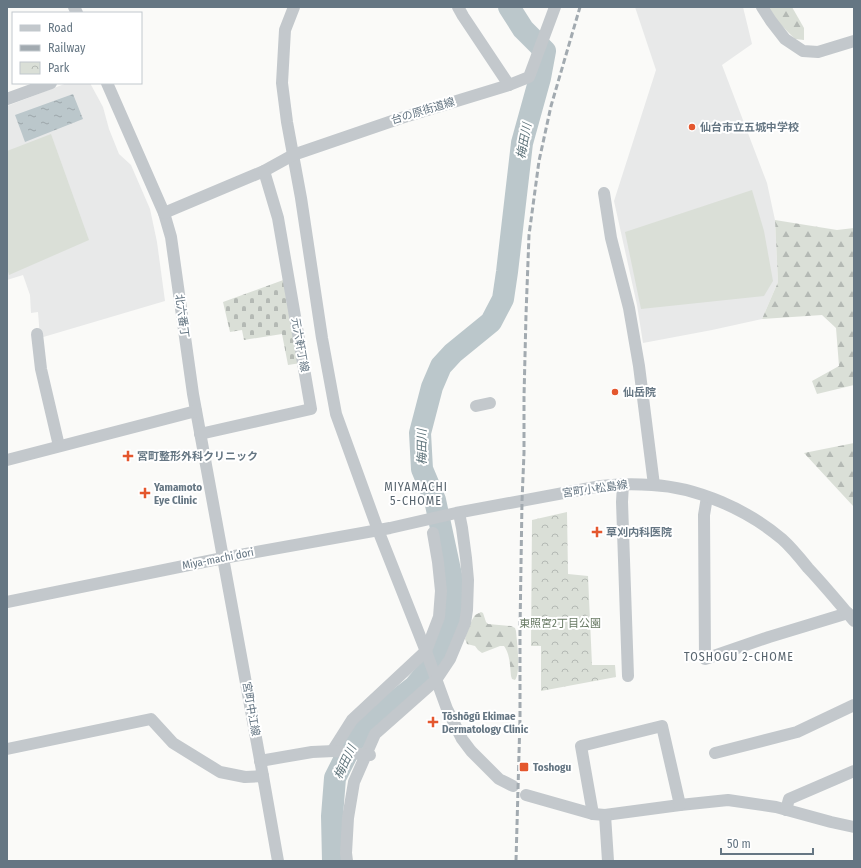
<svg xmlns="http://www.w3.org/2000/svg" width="861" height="868" viewBox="0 0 861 868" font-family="'Fira Sans Condensed','Noto Sans JP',sans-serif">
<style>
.built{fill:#e8e9e9}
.grass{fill:#dadfd7}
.forest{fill:url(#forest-firs)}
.cemetery{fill:url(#cemetery-stones)}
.park{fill:url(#park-crowns)}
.water{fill:url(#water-ripples)}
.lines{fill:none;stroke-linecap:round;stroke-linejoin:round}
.river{stroke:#bbc7cb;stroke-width:22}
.minor{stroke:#c3c8cc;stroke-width:12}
.rail{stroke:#a2aab0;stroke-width:3;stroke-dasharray:6 3;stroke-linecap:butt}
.minor-bridge{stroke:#c3c8cc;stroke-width:12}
.poi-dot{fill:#e4572e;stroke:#fff;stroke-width:1.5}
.labels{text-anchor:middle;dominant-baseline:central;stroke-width:4;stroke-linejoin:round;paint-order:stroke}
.street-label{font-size:11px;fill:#657683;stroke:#fff}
.poi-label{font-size:11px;font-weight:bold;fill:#657683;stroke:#fff;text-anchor:start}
.park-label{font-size:11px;fill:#687a64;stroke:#fff}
.water-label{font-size:12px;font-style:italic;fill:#60757c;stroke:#fff}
.neighbourhood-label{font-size:12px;letter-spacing:1px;fill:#57646e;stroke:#fff}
</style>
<defs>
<pattern id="forest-firs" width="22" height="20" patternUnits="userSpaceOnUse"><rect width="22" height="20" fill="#dadfd7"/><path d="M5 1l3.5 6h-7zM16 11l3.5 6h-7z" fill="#b4b9b4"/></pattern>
<pattern id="cemetery-stones" width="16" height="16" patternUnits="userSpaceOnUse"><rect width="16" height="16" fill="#dadfd7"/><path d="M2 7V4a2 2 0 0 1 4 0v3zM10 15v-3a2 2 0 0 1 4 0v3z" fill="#b4b9b4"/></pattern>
<pattern id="park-crowns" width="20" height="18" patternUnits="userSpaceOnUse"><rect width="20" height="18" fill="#dadfd7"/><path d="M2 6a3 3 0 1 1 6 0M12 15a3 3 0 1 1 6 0" fill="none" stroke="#b4b9b4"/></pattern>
<pattern id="water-ripples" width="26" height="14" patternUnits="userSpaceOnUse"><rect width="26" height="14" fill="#bbc7cb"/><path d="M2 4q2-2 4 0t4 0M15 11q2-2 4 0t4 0" fill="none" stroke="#9ca6aa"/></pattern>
</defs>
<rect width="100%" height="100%" fill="#fafaf8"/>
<g class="built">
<polygon points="635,7 743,7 752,44 722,65 767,183 775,220 778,282 762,319 712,330 643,343 637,305 614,201 656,70"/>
<polygon points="67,83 90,83 103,107 109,129 119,154 131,165 150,209 157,242 165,301 40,338 38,312 31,313 30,295 23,275 7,280 7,106"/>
</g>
<g class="grass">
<polygon points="51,134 89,240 9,275 7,268 7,151"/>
<polygon points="752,190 764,231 773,281 764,296 641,309 625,232"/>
</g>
<g class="forest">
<polygon points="768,7 792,7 804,28 804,40 795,39 776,20"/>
<polygon points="775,220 837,230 854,228 854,385 817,394 812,381 839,366 836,328 822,315 762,319 778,282"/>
<polygon points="854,443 854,507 804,453"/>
<path d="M481 612 483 613 486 622 488 624 511 626 515 628 516 631C517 642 521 672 515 680L512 679 511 676C510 666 510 654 504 646H500L482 653 478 650 475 646 467 644 465 639 466 635 472 620 475 615Z"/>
</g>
<polygon class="cemetery" points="286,279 301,363 288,365 282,334 244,340 242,330 230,332 223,302"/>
<polygon class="park" points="567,512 568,574 588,576 592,665 615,665 616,677 541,691 541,646 531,646 532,520"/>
<polygon class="water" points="73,94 83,119 25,142 15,115"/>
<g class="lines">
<polyline class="river" points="333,861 332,816 335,778 353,742 382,712 414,687 441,655 454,613 453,584 435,500 422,469 420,433 432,387 441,366 453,353 491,322 503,299 507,272 522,143 540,78 545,51 523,29 509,7"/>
<g class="minor">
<polyline points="74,7 77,13"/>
<polyline points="294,7 285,30 282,83 287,122 301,198 322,338 336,414 378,530 427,654 447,709 462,739 471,751 499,779 513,786"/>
<polyline points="458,7 463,16 509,85"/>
<polyline points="762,7 771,21 785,39 803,51 818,52 854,41"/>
<polyline points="107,83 164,213 171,237 193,394 263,776 278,861"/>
<polyline points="7,99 51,83"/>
<polyline points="604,193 611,238 629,308 639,366 654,485"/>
<polyline points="164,213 264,171 293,155 401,118 509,85 529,77 555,7"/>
<polyline points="37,334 41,369 59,446"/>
<polyline points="476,406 490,403"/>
<polyline points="200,434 311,409 278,218 264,171"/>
<polyline points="7,460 196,411"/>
<polyline points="623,484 622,502 628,676"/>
<polyline points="707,497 704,515 705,659 769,637 848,613"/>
<path d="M7 602 223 558 390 528 456 513 601 486C618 484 635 484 652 485 697 487 748 510 782 539 791 547 800 558 808 568 824 585 839 603 854 621"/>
<polyline points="7,749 151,719 173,743 220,772 245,777 263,776"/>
<polyline points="333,750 352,720 426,651 439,617 441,591 438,562 433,533"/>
<polyline points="715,753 797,732 854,705"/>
<polyline points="260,761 312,752 334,751"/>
<polyline points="526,795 593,814 605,815 680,805 728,800 776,807 831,822 854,827"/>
<polyline points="786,810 789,799 854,771"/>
<polyline points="593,814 581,746 662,726 680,805"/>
<polyline points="605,815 608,861"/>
<polyline points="347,861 346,853 348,818 354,782 375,734 436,680 450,659 465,623 467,610 468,580 466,558 462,528 459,513"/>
</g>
<polyline class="rail" points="516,861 520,718 520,629 522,501 524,453 524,397 526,315 529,235 539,161 551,106 580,7"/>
<polyline class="minor-bridge" points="334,751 370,755"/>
</g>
<g class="poi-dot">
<circle cx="692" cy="127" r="4"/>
<circle cx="615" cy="392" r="4"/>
<path d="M126 450h4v4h4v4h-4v4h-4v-4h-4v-4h4z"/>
<path d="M143 487h4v4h4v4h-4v4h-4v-4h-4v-4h4z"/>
<path d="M595 526h4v4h4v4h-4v4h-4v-4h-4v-4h4z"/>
<path d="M431 716h4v4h4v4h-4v4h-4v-4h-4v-4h4z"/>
<rect x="519" y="762" width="10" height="10" rx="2"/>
</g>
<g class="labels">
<g class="street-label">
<text transform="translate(423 111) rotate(-17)">台の原街道線</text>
<text transform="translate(182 316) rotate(82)">北六番丁</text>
<text transform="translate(300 345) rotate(80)">元六軒丁線</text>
<text transform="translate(595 489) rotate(-8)">宮町小松島線</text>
<text transform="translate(218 559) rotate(-11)">Miya-machi dori</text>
<text transform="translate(251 709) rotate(80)">宮町中江線</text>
</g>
<g class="poi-label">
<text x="700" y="127">仙台市立五城中学校</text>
<text x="623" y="392">仙岳院</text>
<text x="137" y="456">宮町整形外科クリニック</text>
<text x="154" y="487">Yamamoto<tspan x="154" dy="13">Eye Clinic</tspan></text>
<text x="606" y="532">草刈内科医院</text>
<text x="442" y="716">Tōshōgū Ekimae<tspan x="442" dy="13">Dermatology Clinic</tspan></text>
<text x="533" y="767">Toshogu</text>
</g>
<g class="park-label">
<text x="560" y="623">東照宮2丁目公園</text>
</g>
<g class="water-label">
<text transform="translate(524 141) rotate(-79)">梅田川</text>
<text transform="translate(422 447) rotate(-90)">梅田川</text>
<text transform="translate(345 762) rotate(-65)">梅田川</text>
</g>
<g class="neighbourhood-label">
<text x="416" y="487">MIYAMACHI<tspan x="416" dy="14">5-CHOME</tspan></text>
<text x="739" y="657">TOSHOGU 2-CHOME</text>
</g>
</g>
<rect width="861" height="868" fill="none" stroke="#657683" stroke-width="16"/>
<rect x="12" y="12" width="130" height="72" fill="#ffffff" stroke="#c1c8cd"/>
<rect x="20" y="25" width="20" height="6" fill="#c3c8cc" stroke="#c1c8cd"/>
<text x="48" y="32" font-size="12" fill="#657683">Road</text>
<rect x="20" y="45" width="20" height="6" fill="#a2aab0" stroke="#c1c8cd"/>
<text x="48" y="52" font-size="12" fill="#657683">Railway</text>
<rect x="20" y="62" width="20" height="12" fill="url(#park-crowns)" stroke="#c1c8cd"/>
<text x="48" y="72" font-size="12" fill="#657683">Park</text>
<path d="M721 848v6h92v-6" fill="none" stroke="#657683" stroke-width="2"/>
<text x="727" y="848" font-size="12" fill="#657683" stroke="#ffffff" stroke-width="3" paint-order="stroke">50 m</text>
</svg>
